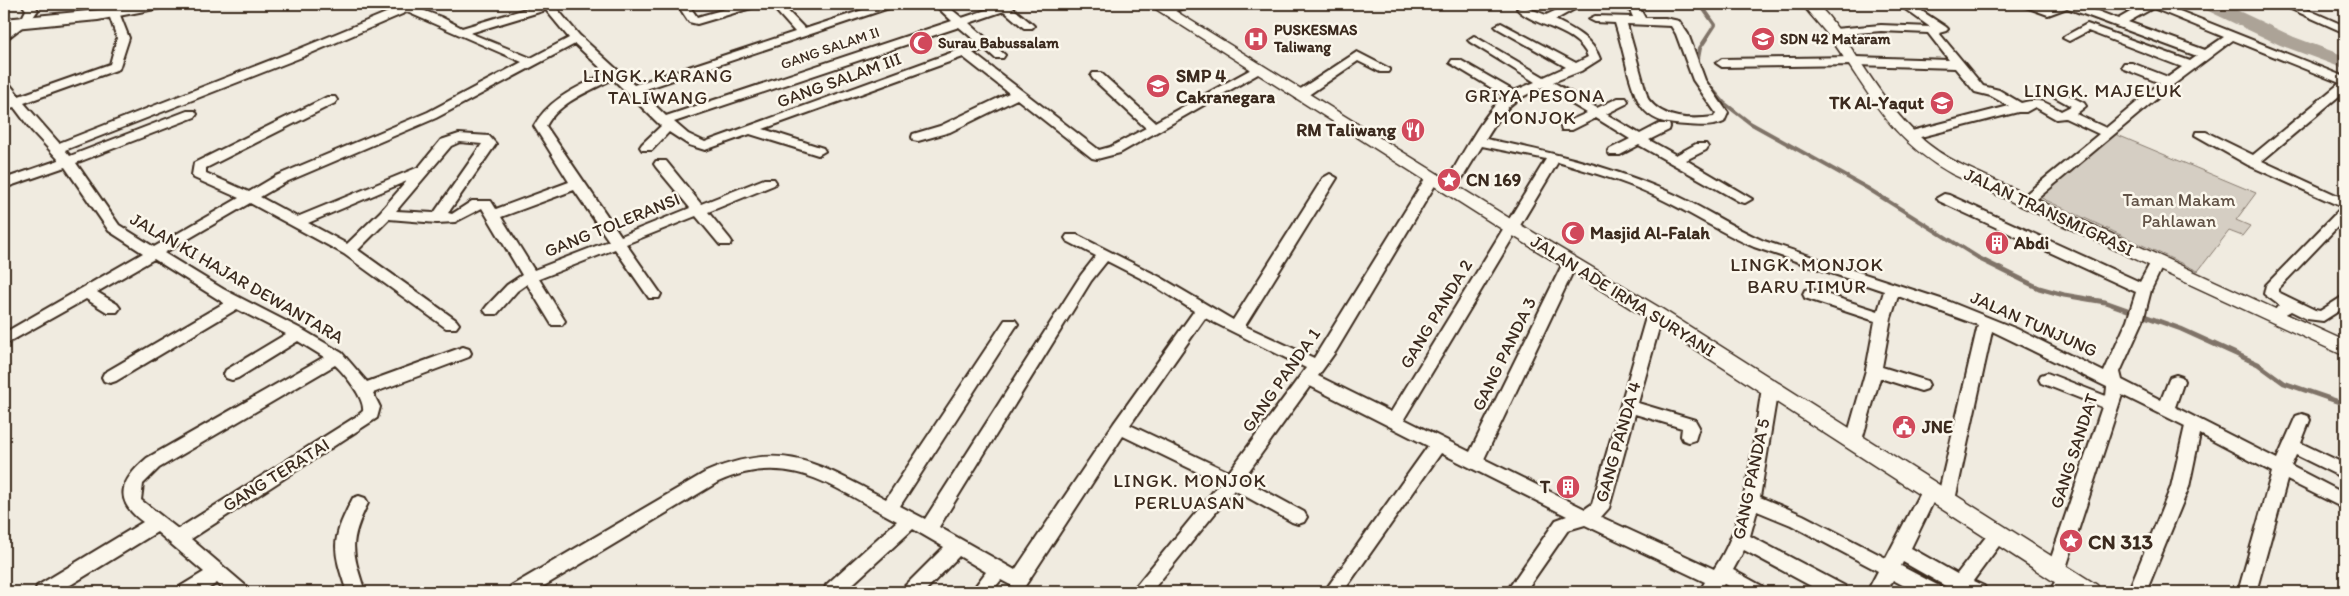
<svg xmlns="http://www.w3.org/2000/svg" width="2349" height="596" viewBox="0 0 2349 596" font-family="Itim,sans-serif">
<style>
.green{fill:#d5cec3;stroke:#887c70}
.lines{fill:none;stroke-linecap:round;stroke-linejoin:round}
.stream-far1{stroke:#7f7367;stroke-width:4}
.stream{stroke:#7f7367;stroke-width:5}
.river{fill:#aca397;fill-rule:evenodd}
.minor-casing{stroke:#3b2a1e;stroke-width:4}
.tertiary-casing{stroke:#3b2a1e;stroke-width:3}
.secondary-casing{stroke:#3b2a1e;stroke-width:4}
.minor{fill:#fbf7ec;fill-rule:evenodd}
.tertiary{fill:#fbf7ec;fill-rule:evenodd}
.secondary{fill:#fbf7ec;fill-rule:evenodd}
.labels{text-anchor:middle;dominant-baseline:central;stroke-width:5;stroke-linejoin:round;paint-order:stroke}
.far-poi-label{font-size:15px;font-weight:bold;fill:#3b2a1e;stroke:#fbf7ec;text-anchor:start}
.far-street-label{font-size:15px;fill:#3b2a1e;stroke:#fbf7ec}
.poi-label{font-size:18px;font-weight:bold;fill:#3b2a1e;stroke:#fbf7ec;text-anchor:start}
.street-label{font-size:18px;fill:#3b2a1e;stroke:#fbf7ec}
.park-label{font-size:18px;fill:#625347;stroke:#fbf7ec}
.neighbourhood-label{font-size:19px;letter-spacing:1px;fill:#3b2a1e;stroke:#fbf7ec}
.near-poi-label{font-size:21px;font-weight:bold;fill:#3b2a1e;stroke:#fbf7ec;text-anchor:start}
</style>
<rect width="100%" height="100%" fill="#f0ebe0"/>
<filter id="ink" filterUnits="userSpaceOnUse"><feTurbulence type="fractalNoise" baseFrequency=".02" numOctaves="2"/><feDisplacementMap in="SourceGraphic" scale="10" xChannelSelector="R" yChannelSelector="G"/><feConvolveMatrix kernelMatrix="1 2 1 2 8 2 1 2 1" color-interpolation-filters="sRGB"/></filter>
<g filter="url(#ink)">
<polygon class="green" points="2115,134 2256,193 2236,220 2250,226 2242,236 2229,231 2198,271 2037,196"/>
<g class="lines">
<g class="stream-far1">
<polyline points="1697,64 1700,48 1715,25 1703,8 1703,4"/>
<polyline points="1705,81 1724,103 1750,123 1867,188 1982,260"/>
</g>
<polyline class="stream" points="1980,259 2039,288 2064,295 2105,302 2181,329 2258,364 2284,383 2345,404"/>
<polygon class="river" points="2200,4 2224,4 2294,37 2345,56 2345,69 2280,45 2202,8"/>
<g class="minor-casing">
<g id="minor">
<polygon points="22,4 33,4 38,10 31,20 8,38 4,39 4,31 23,16 26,10"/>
<path d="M398 4H421L417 8 441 17 462 28 542 4H553L579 35 634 85 795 32 770 4H781L805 29 881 4H897L895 6 640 91 666 116 952 21 934 4H945L962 18 998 6 997 4H1008L1032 24 1034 26 1032 28H1024L1004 11 969 23 1005 55 1003 58H995L985 49 973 53 1099 150 1110 147 1146 128 1093 79 1091 76 1093 73H1101L1155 122 1255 67 1259 66 1265 70 1120 153 1097 159 1092 158 1017 99 950 132 918 141 913 140 912 137 913 134 940 126 1009 93 963 57 763 129 823 148 825 151 818 155 750 134 705 150 689 145 669 132 652 150H642L640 147 642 144 661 126 613 79C590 91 559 102 546 126L621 236 690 208 656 167 654 164 656 161H666L701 204 764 179H774L776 182 774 185 708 212 730 239 732 242 730 245H720L696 216 626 244 661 294 659 298H649L615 249 539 279 565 321 562 325H552L527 284 517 291 497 314H487L484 310 487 306 507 285 522 275 482 208 455 222 437 223 389 219 358 250 456 320 459 324 456 328H446L344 254 250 203 164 253 223 289 303 330 342 353 367 382 463 347 469 349 471 353 469 357 373 393 380 407 377 418 191 539 246 586 248 592H226L217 583 203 592H179L181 586 204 572 157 532 59 592H35L37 586 143 522C113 500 120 481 147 458L324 357 298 341 238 378 232 380 226 378 224 374 226 370 286 334 237 309 116 381 110 383 104 381 102 377 104 373 224 303 154 259 97 292 117 304 120 308 117 312H107L86 299 4 345V333L143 253 109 231 65 167 4 188V179L59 160 32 131 14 107 4 110V102L9 100 4 93V81L8 82 19 96 110 64 117 38 108 12 110 10H118L129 38 119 69 24 103 59 143 294 51 398 8ZM546 10 569 38 531 58 470 33ZM407 12 522 62 428 112 276 176 249 192 206 173V168L335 103 337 100 335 97H327L194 163 192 175 194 178 239 198 154 247 119 225 76 163 195 117 197 114 195 111H187L70 156 65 150 302 57ZM959 27 978 43 705 142 688 134 674 122ZM575 44 606 73C579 87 549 98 534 126L569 182 496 209 491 201H472L452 214 448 213 496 144 489 136 459 134 441 140 419 167 297 217 260 197 286 182 436 118ZM460 142 482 144 434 213 396 211 451 146ZM407 181 380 212 347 244 308 223ZM574 190 609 241 534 270 501 217ZM335 365C344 373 365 398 363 411L357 416 178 529 141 500 143 484 159 468Z"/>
<polygon points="677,4 688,4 697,17 743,4 760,4 758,6 697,24 689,22"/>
<polygon points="1178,4 1194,4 1167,14 1161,11"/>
<path d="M1570 4H1578L1580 6 1555 20C1573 29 1593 39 1600 59L1581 71 1553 82 1597 108 1618 98H1626L1628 101 1626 104 1606 114 1640 134 1659 124H1669L1670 127 1669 130 1649 140 1676 155 1696 144H1706L1708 147 1706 150 1686 160 1752 199 1745 203 1740 202 1639 145 1620 155H1610L1608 152 1610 149 1630 139 1596 118 1572 130H1562L1561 127 1562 124 1587 113 1543 87C1507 103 1507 106 1486 139 1546 151 1605 165 1662 189 1697 203 1729 226 1764 241L1950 302 2017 329 2104 372 2127 321 2136 292 1939 201 1937 198 1944 194 1949 195 2140 282 2152 260H2162L2164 263 2151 290 2143 321 2120 372 2122 380 2161 400 2170 377 2176 375 2182 377 2184 381 2175 407 2277 459 2296 416 2302 414 2308 416 2310 420 2301 443 2345 464V479L2296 455 2291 466 2345 494V509L2287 480 2256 592H2238L2272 472 2200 434 2189 487 2146 592H2128L2171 487 2185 426 2122 395 2065 571 2075 573 2077 578 2068 592H2049L2058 577 2049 575 2047 570 2102 407 2041 383 2039 379 2041 375 2047 373 2106 396 2107 387 1992 331 1955 500 1952 505 1946 507 1940 505 1937 500 1978 325 1898 296 1891 318 1882 367 1927 381 1929 385 1927 389 1921 391 1880 378 1862 440 1860 444 1854 446 1848 444 1846 440 1866 370 1875 321 1805 298 1803 294 1805 290 1810 289 1878 311 1884 291 1754 247C1720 232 1689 212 1655 196 1625 181 1590 172 1558 162L1404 419 1470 452 1563 263 1570 258 1575 260 1577 263 1484 459 1585 509 1592 504 1647 314 1650 310H1660L1663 314 1638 403 1695 420 1699 427 1695 440 1689 442 1683 440 1681 436 1682 428 1635 414 1609 508 1601 517 1714 569C1748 520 1752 446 1762 388L1764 384 1770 382 1776 384 1778 388 1760 497 1803 515 1886 558 1924 485 1930 483 1936 485 1939 490 1911 548 1957 574 1992 529 1998 527 2004 529 2007 534 2004 539 1973 581 1984 586 1986 592H1945L1947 587 1903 562 1901 566 1939 586 1941 592H1916L1893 580 1886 592H1867L1878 571 1791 525 1757 511 1750 536 1845 586 1847 592H1822L1744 550 1733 570 1762 586 1764 592H1739L1724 584 1718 592H1699L1705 582 1585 525 1568 530 1525 592H1506L1556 520 1567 516 1441 453 1343 592H1324L1428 446 1310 386 1243 479 1304 512 1307 517 1304 522 1298 524 1292 522 1234 490 1151 592H1131L1220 483 1123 436 1025 586 1018 589 1001 580 991 592H971L986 572 959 556 924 592H903L905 586 944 547 913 529 844 592H824L826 585 897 521C835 489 791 449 718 482L534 592H509L511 586 706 472C783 439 818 464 886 499L1005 320H1015L1018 324 1015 328 900 506 925 519 1081 275 1096 256 1067 241 1065 238 1067 235H1077L1160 277 1233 320 1323 178 1330 174 1337 178 1245 326 1314 358 1426 177 1428 174H1438L1440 177 1336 351 1318 376 1391 412 1546 159 1482 146 1455 190H1445L1443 187C1458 163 1484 111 1505 96L1450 63 1452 60H1460L1514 91 1535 82 1470 42 1468 40 1474 36 1544 77 1566 67 1497 28 1495 26 1501 23 1576 63 1588 57C1578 29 1534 27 1517 9L1523 6 1546 15ZM1107 261 1150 283 1194 311 1114 423 1015 570 939 527 1091 281ZM1205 318 1306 368 1229 472 1130 425Z"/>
<path d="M1627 4H1637L1645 18H1665L1679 21 1688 34 1705 80 1728 113 1724 122C1714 127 1699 126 1687 125 1645 124 1638 107 1628 72 1624 55 1620 39 1615 23L1595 22 1589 19 1595 16 1633 17ZM1627 24 1671 26 1676 34 1693 80 1716 113 1714 117C1690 120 1664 120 1648 99Z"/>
<path d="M1898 4H1911L1946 27 1948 29 1946 31 1939 33 1983 86 1999 90 2021 103C2041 98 2044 102 2061 111L2071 106 2046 92 2048 89H2056L2084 103 2086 106 2076 114 2106 128 2160 83 2124 69 2122 66 2124 63H2132L2168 77 2182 67 2088 31 2069 41 2063 38 2065 36 2087 24 2190 61 2197 56 2067 8 2048 15 2023 6 2022 4H2037L2048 8C2072 0 2095 10 2118 19L2144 4H2162L2345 77V91L2262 161 2345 199V219L2278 289V292L2315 310 2320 311 2345 295V307L2323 321 2307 319 2291 311 2282 316 2277 315 2274 311 2279 305 2264 294 2266 285 2342 207 2248 165 2195 135 2196 132H2206L2253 155 2340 83 2233 40 2173 85 2031 204H2021L2019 201 2021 198 2099 134 2065 118 2056 119 2035 107 2026 112H2018L1909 140 1903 136 1904 133 2009 106 1991 96 1975 92 1955 68 1855 65 1722 67 1716 63 1722 59 1855 57 1949 60 1928 33 1881 31 1834 35 1828 32 1834 29 1881 25 1930 27ZM2153 8 2224 37 2205 50 2128 22Z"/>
<polygon points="2280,4 2295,4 2345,26 2345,33"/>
<polygon points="1357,52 1390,69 1388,72 1380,72 1358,61 1304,98 1296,98 1294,95 1296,92"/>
<path d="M359 496 365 498 368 503C348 543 352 551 365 592H347C332 548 331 540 353 498Z"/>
</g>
</g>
<g class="tertiary-casing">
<g id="tertiary">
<polygon points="1148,4 1164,4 1509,218 1662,309 2097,585 2101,592 2070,592 1648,319 1497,226"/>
<path d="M1802 4H1817L1828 16C1859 55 1882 103 1919 136 1932 149 1948 158 1964 166L2345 341V356L1952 174C1887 137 1872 96 1831 39 1822 27 1811 16 1802 4Z"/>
</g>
</g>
<g class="secondary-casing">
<polygon id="secondary" points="129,4 162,4 160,8 98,20 4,29 4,19 98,10"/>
</g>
<use href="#minor" class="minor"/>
<use href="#tertiary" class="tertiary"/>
<use href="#secondary" class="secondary"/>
</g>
</g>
<defs>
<g id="hospital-disc" transform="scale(1.25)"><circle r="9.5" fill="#d1495b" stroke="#fbf7ec"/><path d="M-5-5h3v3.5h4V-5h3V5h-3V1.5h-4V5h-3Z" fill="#fff"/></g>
<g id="school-disc" transform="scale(1.25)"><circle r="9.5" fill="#d1495b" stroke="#fbf7ec"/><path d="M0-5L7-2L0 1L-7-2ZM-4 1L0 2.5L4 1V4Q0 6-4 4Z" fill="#fff"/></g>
<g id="mosque-disc" transform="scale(1.25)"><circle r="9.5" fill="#d1495b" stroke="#fbf7ec"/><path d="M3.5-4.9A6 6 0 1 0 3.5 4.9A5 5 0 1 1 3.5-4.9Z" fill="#fff"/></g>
<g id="restaurant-disc" transform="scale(1.25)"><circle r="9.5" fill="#d1495b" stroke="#fbf7ec"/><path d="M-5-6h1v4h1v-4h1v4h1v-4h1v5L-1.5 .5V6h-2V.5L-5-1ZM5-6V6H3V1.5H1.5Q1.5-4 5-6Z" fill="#fff"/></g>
<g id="sight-disc" transform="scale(1.25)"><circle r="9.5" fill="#d1495b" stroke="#fbf7ec"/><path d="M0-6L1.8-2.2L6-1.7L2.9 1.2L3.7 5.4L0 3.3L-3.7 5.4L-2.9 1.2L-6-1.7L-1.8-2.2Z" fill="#fff"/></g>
<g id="building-disc" transform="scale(1.25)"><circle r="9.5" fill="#d1495b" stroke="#fbf7ec"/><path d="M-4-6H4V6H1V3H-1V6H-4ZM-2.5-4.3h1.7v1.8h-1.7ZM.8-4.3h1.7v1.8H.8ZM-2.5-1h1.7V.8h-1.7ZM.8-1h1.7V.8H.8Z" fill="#fff"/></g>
<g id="civic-disc" transform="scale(1.25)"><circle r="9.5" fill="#d1495b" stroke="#fbf7ec"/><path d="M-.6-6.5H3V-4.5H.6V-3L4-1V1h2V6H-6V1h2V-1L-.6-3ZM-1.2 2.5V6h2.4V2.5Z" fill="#fff"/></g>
</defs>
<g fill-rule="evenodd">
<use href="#hospital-disc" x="1256" y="39"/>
<use href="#school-disc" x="1763" y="39"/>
<use href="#mosque-disc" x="921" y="43"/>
<use href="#school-disc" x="1158" y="86"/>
<use href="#school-disc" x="1942" y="103"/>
<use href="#restaurant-disc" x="1413" y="130"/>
<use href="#sight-disc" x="1449" y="180"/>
<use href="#mosque-disc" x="1573" y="233"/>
<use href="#building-disc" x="1997" y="243"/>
<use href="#civic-disc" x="1904" y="427"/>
<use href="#building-disc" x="1568" y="487"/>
<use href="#sight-disc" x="2071" y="541"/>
</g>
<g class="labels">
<g class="far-poi-label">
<text x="1274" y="30">PUSKESMAS<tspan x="1274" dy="17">Taliwang</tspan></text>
<text x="1780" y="39">SDN 42 Mataram</text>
<text x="938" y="43">Surau Babussalam</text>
</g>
<g class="far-street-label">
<text transform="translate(830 48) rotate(-19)">GANG SALAM II</text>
</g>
<g class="poi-label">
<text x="1176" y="76">SMP 4<tspan x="1176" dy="21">Cakranegara</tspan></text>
<text x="1924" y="103" text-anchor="end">TK Al-Yaqut</text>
<text x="1396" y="130" text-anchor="end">RM Taliwang</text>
<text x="1466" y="180">CN 169</text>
<text x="1590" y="233">Masjid Al-Falah</text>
<text x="2014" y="243">Abdi</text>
<text x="1922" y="427">JNE</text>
<text x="1550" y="487" text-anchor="end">T</text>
</g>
<g class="street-label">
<text transform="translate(839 80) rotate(-20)">GANG SALAM III</text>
<text transform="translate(2049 212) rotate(25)">JALAN TRANSMIGRASI</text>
<text transform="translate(612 225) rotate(-22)">GANG TOLERANSI</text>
<text transform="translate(237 278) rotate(30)">JALAN KI HAJAR DEWANTARA</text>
<text transform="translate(1623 296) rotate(32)">JALAN ADE IRMA SURYANI</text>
<text transform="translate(1436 314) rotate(-59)">GANG PANDA 2</text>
<text transform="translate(2034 324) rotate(24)">JALAN TUNJUNG</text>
<text transform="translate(1504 354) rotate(-64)">GANG PANDA 3</text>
<text transform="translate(1281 380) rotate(-55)">GANG PANDA 1</text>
<text transform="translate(1618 442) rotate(-74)">GANG PANDA 4</text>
<text transform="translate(2074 451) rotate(-72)">GANG SANDAT</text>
<text transform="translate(276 475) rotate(-32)">GANG TERATAI</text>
<text transform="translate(1751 479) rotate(-78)">GANG PANDA 5</text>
</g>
<g class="park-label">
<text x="2179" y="200">Taman Makam<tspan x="2179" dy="21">Pahlawan</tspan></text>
</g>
<g class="neighbourhood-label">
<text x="658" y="75">LINGK. KARANG<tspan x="658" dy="22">TALIWANG</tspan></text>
<text x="2103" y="90">LINGK. MAJELUK</text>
<text x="1535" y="95">GRIYA PESONA<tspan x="1535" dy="22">MONJOK</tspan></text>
<text x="1807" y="264">LINGK. MONJOK<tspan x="1807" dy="22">BARU TIMUR</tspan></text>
<text x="1190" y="480">LINGK. MONJOK<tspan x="1190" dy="22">PERLUASAN</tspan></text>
</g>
<g class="near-poi-label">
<text x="2088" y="541">CN 313</text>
</g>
</g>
<rect width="2349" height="596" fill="none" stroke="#fbf7ec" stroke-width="20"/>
<rect x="10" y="10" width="2329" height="576" fill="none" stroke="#3b2a1e" stroke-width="2" filter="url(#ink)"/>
</svg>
